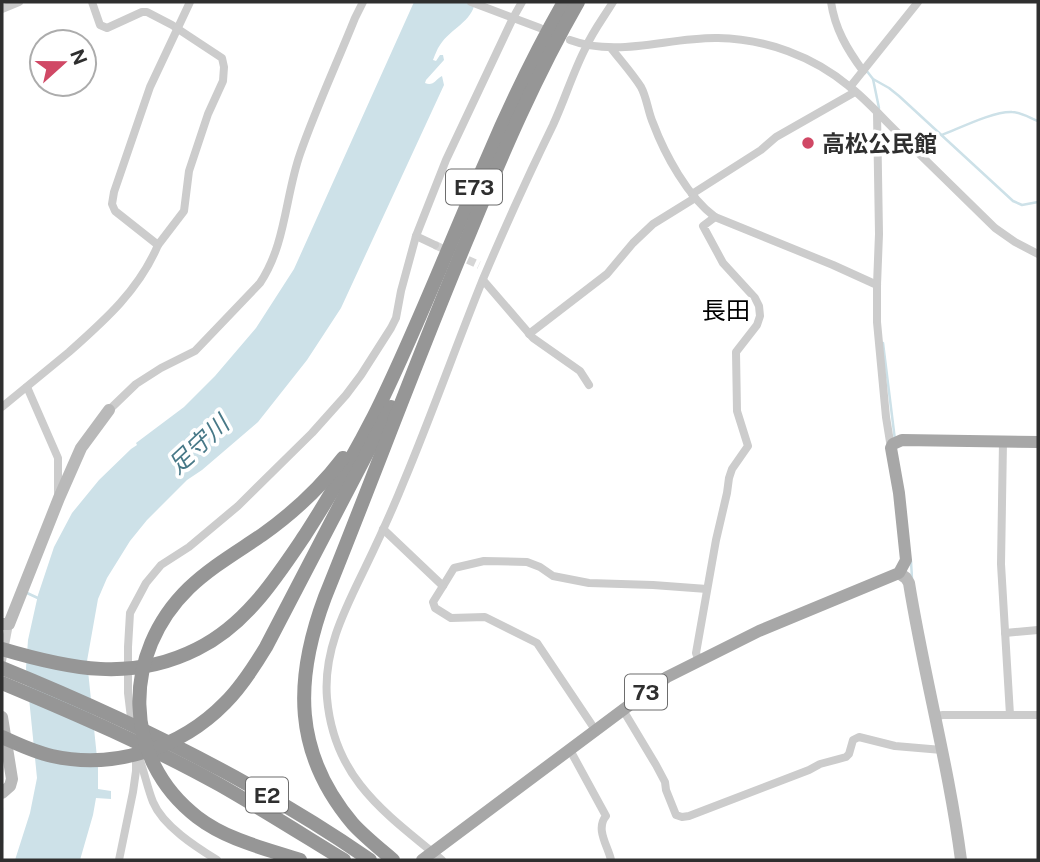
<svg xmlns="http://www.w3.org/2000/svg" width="1040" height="862" viewBox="0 0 1040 862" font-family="'Public Sans','Noto Sans JP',sans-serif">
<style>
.water{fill:#cde1e8}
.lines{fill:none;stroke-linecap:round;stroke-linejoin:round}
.stream{stroke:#cde1e8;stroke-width:2.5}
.minor-tunnel{stroke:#d5d5d5;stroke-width:8;stroke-dasharray:8 4;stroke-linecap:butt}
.minor{stroke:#ccc;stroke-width:8}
.secondary{stroke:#b9b9b9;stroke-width:12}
.primary{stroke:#a7a7a7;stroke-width:12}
.motorway{stroke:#969696;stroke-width:14}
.poi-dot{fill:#d04865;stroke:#fff;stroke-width:2.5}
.labels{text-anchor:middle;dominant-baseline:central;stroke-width:7;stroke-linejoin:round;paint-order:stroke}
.shield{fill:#fff;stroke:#6d6d6d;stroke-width:2}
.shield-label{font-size:21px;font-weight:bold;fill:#2f2f2f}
.poi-label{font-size:23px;font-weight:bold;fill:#2f2f2f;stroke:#fff;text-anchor:start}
.neighbourhood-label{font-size:24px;fill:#000;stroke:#fff}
.water-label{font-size:24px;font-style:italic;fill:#477887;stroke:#fff}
</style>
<rect width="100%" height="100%" fill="#fff"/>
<path class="water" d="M414 2H475C472 22 451 28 440 45 437 49 435 55 433 60L436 61 440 55H443L444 60 426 80 425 83C433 87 436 79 442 76L444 85 341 308 307 360 258 422 202 470 187 480 147 520 130 541 107 578 98 599 87 661 98 767V789L111 791V799L96 798 93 815 80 860H15L30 813 37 778 26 668 28 640 38 595 54 547 72 513 99 480 131 449 137 445 136 443 184 407 215 376 256 328 294 269Z"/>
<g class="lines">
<g class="stream">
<polyline points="866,70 873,79 879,108"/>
<polyline points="873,79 889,88 899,96 1013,201 1022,205 1038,202"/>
<path d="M942 135C960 128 994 111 1012 112 1021 112 1030 118 1038 121"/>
<polyline points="883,343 895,440"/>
<polyline points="911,561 912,579"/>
<polyline points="27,593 40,599"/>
<polyline points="2,843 2,808"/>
</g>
<polyline class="minor-tunnel" points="435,245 479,265"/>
<g class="minor">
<polyline points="92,2 100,25 107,28 142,12 147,12 172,25 222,58 224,67 223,81 208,114 189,171 184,211 158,245"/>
<polyline points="471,2 540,28"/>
<path d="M831 2C835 29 847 49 863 71"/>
<polyline points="2,9 19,2"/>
<path d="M570 40C618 58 668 37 718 38 766 39 813 56 850 87 868 101 883 119 900 135 932 166 963 197 995 228L1015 242 1038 254"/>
<path d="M611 48C621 61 632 73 641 87 647 98 648 112 653 123 665 155 688 197 715 217L833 265 877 285"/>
<polyline points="850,87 918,2"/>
<polyline points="877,113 879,234 877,285 877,322 886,417 891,448"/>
<polyline points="692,194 761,150 776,137 855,92"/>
<polyline points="416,236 435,245"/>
<polyline points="483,280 533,338 580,371 589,385"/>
<polyline points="529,334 607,274 633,243 653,224 695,198"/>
<polyline points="27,387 58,458 58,493"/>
<path d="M2 407C24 389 47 370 69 352 105 320 139 290 158 245L115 211 112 204 114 192 150 87 190 2"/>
<path d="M109 410 136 384 161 368 195 351 260 283C286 244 285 197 300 154 316 108 337 63 355 18L363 2"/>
<polyline points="1003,442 1001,564 1010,715"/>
<polyline points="383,529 443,586 454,568 484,561 527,562 540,567 553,576 589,583 653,585 707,589"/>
<polyline points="443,586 433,602 435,608 451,618 485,617 537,643 596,731"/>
<polyline points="1005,633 1038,630"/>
<polyline points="2,661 9,624"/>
<polyline points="699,661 696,653 716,540 727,493 729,478 732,469 748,446 737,411 736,352 757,325 760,316 759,306 755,298 723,263 703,226 715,217"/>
<polyline points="623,710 656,765 665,782 666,790 676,815 682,817 689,816 809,770 820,764 846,757 849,754 853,740 859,737 895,746 942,750"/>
<polyline points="936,716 943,715 1038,715"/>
<polyline points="132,726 128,693 128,647 130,613 146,583 161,565 189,547 238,506 312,433 346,395 361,375 391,328 396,318 401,291 416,236 446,160 513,18 522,2"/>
<path d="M570 750 606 816C595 829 608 846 611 860"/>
<path d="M138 755C144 770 147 787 153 802 163 826 196 847 217 860"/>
<polyline points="119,860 133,792 136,771 136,753"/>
<path d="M442 860C385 813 334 779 327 698 323 651 345 609 365 568 379 539 392 511 404 481 432 414 456 346 483 279 505 227 528 176 553 125 565 99 573 72 586 47 593 31 604 17 613 2"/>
</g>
<g class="secondary">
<path d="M899 573 906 578 909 583C924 676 949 767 961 860"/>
<polyline points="2,624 9,624 59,498 81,448 109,410"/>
<polyline points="2,717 12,779 10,786 2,793"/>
</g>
<polyline class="primary" points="422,860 667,677 759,631 899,573 906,560 899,493 891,448 893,444 902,440 1038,442"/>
<g class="motorway">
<path d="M2 649C69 669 132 682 197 649 246 625 276 578 305 535 330 496 353 457 374 416 416 332 449 244 487 159 510 105 535 53 564 2"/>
<path d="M2 668C130 720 256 781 370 860"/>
<path d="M2 683C76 714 150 746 220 785 262 809 303 835 344 860"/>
<path d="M2 737C18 744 34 752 52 756 114 770 181 748 225 703 241 687 254 667 266 647L391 407"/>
<path d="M300 860C264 848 227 840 197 817 121 758 122 653 189 588 211 567 237 552 262 535 293 513 320 488 343 458"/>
<path d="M393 860C379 848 365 837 353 824 293 753 294 680 325 597 374 476 419 353 470 232 502 154 536 75 578 2"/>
</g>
</g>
<circle class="poi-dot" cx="808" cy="143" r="7"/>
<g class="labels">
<g class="shield">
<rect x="446" y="169.5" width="56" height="35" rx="5"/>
<rect x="625" y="674.5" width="42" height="35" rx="5"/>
<rect x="246" y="777.5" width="42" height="35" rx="5"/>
</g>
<g class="shield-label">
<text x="474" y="187">E73</text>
<text x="646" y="692">73</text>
<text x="267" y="795">E2</text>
</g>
<g class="poi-label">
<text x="822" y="143">高松公民館</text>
</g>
<g class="neighbourhood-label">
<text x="726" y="310">長田</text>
</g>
<g class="water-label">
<text transform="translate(198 444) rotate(-43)">足守川</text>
</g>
</g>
<rect width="1040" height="862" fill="none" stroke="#2f2f2f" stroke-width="7"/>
<g transform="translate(63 63) rotate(69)"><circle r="33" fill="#ffffff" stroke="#acacac" stroke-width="2"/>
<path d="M0-5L12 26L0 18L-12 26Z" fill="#d04865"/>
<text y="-10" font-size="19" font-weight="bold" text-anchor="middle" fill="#2f2f2f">N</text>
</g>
</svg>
